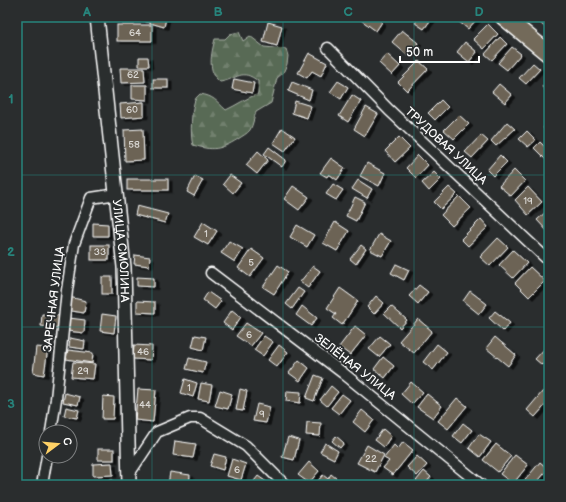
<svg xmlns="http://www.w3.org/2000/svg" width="566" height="502" viewBox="0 0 566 502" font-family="'Balsamiq Sans',sans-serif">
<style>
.forest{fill:url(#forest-firs);stroke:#acb4aa}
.building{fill:#6c6454;stroke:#fff;filter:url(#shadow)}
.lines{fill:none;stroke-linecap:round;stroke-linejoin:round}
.minor-casing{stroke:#fff;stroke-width:13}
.tertiary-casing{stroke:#fff;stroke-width:16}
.primary-casing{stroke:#fff;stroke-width:19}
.minor{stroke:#2a2d2e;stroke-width:10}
.tertiary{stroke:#2a2d2e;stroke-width:13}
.primary{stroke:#736b5a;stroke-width:16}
.grid{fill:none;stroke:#27847c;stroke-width:1;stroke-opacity:0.55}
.labels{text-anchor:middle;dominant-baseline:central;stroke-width:4;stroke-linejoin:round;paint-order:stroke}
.number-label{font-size:10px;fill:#dad8d4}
.street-label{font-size:12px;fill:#fff;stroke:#2a2d2e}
.neatline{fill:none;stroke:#27847c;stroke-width:1.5}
.grid-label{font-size:13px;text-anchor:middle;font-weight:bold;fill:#27847c}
</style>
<defs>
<pattern id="forest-firs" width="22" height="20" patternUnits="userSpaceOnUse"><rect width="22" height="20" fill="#586a54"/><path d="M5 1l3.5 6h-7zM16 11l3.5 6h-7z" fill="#71806e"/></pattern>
<filter id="shadow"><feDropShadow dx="4" dy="2.5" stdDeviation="0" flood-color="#0009"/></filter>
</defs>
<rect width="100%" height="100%" fill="#2a2d2e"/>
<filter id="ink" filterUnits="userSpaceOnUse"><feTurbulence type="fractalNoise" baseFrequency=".025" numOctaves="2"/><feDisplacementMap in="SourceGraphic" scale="8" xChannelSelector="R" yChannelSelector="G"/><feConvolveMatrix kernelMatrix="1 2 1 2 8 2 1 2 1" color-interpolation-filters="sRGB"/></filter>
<g filter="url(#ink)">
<path class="forest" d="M239 32 243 41 250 36 264 47 286 49 288 56 287 64 283 73 277 78 271 103 256 112C254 117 253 125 250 130 247 134 242 136 238 139 220 150 213 151 193 145 190 137 191 106 196 98 197 97 199 95 200 94 214 96 216 101 226 110 237 105 246 98 258 94V81C241 68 238 79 220 82 207 71 211 55 215 39H225L230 34Z"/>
<g class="building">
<polygon points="141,17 161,17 166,18 164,27 140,20"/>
<polygon points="364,17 375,17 382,22 376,31 361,20"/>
<polygon points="419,17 433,17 424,29 415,23"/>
<polygon points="453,17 475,17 477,19 468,29"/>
<polygon points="544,17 549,17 549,24 546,28 539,22"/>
<polygon points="268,22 282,26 277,46 263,42"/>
<polygon points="488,24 498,34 484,49 473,39"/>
<rect x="117" y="25" width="35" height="16"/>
<polygon points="402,30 418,43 408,56 392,42"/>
<polygon points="500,37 507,44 492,60 485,54"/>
<polygon points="465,42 477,52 469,62 457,52"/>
<polygon points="512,47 521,54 507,70 498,63"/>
<polygon points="309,53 327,63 321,76 312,71 307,78 298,73"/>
<polygon points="387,54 400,66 392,75 379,63"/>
<polygon points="139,57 148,57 149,66 139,66"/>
<polygon points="419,61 428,69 407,91 398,82"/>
<polygon points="533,63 540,69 526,84 519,78"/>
<polygon points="120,68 144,68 145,82 121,83"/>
<rect x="153" y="79" width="15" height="9"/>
<polygon points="234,79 254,83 252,93 232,89"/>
<polygon points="548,79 549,80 549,93 542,87"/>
<polygon points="338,81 348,87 341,99 330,92"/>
<polygon points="292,82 312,90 309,100 288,91"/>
<polygon points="499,84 512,95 505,103 492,92"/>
<polygon points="132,85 147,85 147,100 132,99"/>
<polygon points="352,95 361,101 348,122 339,116"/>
<polygon points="441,100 448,107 435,120 428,113"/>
<polygon points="295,101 311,106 307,118 292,113"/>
<polygon points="144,102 144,116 121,118 120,104"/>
<polygon points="366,107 378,114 365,136 354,129"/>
<polygon points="459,115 469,124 454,139 444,130"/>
<polygon points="549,121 549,133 543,128"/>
<polygon points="507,122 515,129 496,146 491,141"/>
<polygon points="282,128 295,137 285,151 273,143"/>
<polygon points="143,129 144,160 125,161 124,130"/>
<polygon points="527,131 536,140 528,147 519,139"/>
<polygon points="481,135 488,141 472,158 465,152"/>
<polygon points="399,137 410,148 395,162 385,151"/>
<polygon points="540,142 549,151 549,158 546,160 534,148"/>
<polygon points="269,147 286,160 282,167 264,154"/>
<polygon points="258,151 268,160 257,174 246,165"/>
<polygon points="418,155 428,165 416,178 406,168"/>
<polygon points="500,155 507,162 493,176 487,170"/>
<polygon points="331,158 345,168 337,180 329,174 327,177 320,173"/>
<polygon points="367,163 385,173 379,186 360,176"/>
<polygon points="514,170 525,181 511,196 499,186"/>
<polygon points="434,172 441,179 429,191 422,183"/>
<polygon points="230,175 241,183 233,193 223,184"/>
<polygon points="195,176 203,180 194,196 187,192"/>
<rect x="127" y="179" width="41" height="11"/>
<polygon points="358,180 372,189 367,198 352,189"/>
<polygon points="333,184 343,190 336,200 326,194"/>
<polygon points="293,186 309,197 299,210 284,199"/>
<polygon points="449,187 457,194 441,209 434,202"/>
<polygon points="528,187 542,202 528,215 515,200"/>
<polygon points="459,196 471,208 452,226 441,215"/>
<polygon points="355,197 365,202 356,221 346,216"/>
<polygon points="137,206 168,214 165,223 135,215"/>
<polygon points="549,209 549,233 537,220"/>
<polygon points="481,219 488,227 468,246 461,239"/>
<polygon points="203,222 217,231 208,245 194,237"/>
<polygon points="335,222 349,231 337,251 323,243"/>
<polygon points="93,223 108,224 108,236 93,236"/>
<polygon points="297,225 314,235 307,247 290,237"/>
<polygon points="379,234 391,241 382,256 370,250"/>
<polygon points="498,238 508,247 490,266 480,257"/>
<polygon points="229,241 243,249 235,262 221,253"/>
<rect x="91" y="245" width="18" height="15"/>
<polygon points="361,245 366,249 356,264 350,259"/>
<polygon points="251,249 264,258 250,277 238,268"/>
<polygon points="513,250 527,263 513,278 499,265"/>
<polygon points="135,255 150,257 149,266 134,264"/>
<polygon points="396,264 409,270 404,280 391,273"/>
<polygon points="278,265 288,272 274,294 263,287"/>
<polygon points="313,266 320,271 308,288 300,282"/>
<polygon points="530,267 545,281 529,297 515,283"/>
<rect x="102" y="277" width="10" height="17"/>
<polygon points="137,277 154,278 154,287 137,286"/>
<polygon points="419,285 428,292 418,304 409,296"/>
<polygon points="298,288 304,292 292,309 286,304"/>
<polygon points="340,288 358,301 342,325 333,318 336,314 327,308"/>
<polygon points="470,291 487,304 479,314 463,301"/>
<polygon points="208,292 221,301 215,309 203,300"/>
<polygon points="376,296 384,303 374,314 367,307"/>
<polygon points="69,297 86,301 84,313 66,310"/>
<polygon points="137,301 155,302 155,313 137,312"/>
<polygon points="302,306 317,318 311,326 296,315"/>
<polygon points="391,306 407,320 400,328 384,313"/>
<polygon points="232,310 241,317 232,330 223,323"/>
<polygon points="495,311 510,323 503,331 489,318"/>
<polygon points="42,314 60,316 59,328 41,326"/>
<polygon points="102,314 116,316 114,333 100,331"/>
<polygon points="69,318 85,320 84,333 67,331"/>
<polygon points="418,319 432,331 414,353 399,341"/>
<polygon points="246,323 261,333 251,346 236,336"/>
<polygon points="355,326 366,335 350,355 339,347"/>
<polygon points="195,335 206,337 203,350 192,347"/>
<polygon points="264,336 273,342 263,356 254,350"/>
<polygon points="380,336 390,344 379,357 369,349"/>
<polygon points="495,337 516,355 508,366 486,348"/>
<polygon points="70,338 85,341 84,349 69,347"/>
<polygon points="437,344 447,352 433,370 423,362"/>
<polygon points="134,345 152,346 151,360 133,359"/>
<polygon points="279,345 288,352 277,367 268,360"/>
<polygon points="548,345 549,358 542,365 535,359"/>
<polygon points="36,347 48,348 44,375 33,373"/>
<polygon points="68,350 93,353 92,363 66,359"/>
<polygon points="383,357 394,366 385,378 374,369"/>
<polygon points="189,358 206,362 203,373 186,369"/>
<polygon points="299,360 309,368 300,381 289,373"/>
<polygon points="73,362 95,364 93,379 71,377"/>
<polygon points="315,375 323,378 314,401 306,398"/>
<polygon points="185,379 197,383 193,397 181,393"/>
<polygon points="411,382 423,392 412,404 401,394"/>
<polygon points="201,383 212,385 209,401 198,399"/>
<polygon points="331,386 338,392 327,406 320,400"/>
<polygon points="138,389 156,390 153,422 135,420"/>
<polygon points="240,389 247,391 243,411 236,410"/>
<polygon points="220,390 232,394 228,409 215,406"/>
<polygon points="287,391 301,392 300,403 286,401"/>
<polygon points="543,391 549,396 549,401 535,417 527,410"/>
<polygon points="65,393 80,397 78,405 63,402"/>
<polygon points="342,394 350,400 339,414 331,408"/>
<polygon points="427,394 442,406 433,418 417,407"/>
<polygon points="103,396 114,397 113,419 102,419"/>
<polygon points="457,398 467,406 448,429 438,421"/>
<polygon points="257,404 270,407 266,423 253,421"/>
<polygon points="66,407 79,410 77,418 64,416"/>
<polygon points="362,410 374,420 365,432 353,422"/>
<polygon points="307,422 321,423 320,436 306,435"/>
<polygon points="463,423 472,430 462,443 453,436"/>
<polygon points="383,429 391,436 384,447 375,440"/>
<polygon points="479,434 491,442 480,457 469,448"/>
<polygon points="336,436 344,443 340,448 332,441"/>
<polygon points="288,437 299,440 294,460 282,457"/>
<polygon points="175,441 196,444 193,458 173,455"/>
<polygon points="403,442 413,450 393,475 383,468 389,461 384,458 394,445 398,449"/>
<polygon points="325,443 338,451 334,459 320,452"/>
<polygon points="496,444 511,456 498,472 483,460"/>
<polygon points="367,445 384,455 375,472 357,463"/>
<rect x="98" y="449" width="16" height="11"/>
<polygon points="214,454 226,457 223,470 210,466"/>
<polygon points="515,455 528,465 513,484 500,474"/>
<polygon points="417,456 427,465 417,476 407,467"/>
<polygon points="232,459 246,464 241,480 227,476"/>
<polygon points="309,462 319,471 309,483 298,475"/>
<polygon points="540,462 548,469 535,485 521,485"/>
<polygon points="112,463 113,475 93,476 93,464"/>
<polygon points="424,471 431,477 424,485 421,485 416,481"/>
<polygon points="170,472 190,475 189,485 168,485"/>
<polygon points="331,474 337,479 331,485 317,485 315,484 323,475 328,479"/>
<polygon points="258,476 268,483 267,485 251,485"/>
<polygon points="113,480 113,485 94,485 94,481"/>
</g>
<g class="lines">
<g class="minor-casing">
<g id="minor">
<polyline points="328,48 389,110 549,261"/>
<polyline points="211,273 343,373 481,485"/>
<polyline points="51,432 56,399 67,290 74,244 91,198 117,194"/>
<polyline points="129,474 157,432 190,418 200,418 246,446 285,485"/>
<polyline points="42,485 47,456"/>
</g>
</g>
<g class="tertiary-casing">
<g id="tertiary">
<path id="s1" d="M97 17 124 267 129 485"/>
</g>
</g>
<g class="primary-casing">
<polyline id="primary" points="504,17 549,54"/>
</g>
<use href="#minor" class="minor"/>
<use href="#tertiary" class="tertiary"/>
<use href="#primary" class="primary"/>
</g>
</g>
<path class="grid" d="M152 17V485M283 17V485M414 17V485M17 175H549M17 327H549"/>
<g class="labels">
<g class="number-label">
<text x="135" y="33">64</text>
<text x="133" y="75">62</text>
<text x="132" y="110">60</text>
<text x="134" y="145">58</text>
<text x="528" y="201">19</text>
<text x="206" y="234">1</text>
<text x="100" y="252">33</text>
<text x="251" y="263">5</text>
<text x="249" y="335">6</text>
<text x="143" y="352">46</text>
<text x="83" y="371">29</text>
<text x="189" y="388">1</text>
<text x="145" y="405">44</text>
<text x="262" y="414">9</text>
<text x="371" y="459">22</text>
<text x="237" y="470">6</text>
</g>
<g class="street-label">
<text transform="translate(446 146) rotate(43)">ТРУДОВАЯ УЛИЦА</text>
<text stroke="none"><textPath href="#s1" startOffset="235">УЛИЦА СМОЛИНА</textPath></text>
<text transform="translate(54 299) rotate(-83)">ЗАРЕЧНАЯ УЛИЦА</text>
<text transform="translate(355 367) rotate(38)">ЗЕЛЁНАЯ УЛИЦА</text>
</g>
</g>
<rect width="566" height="502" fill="none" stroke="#2a2d2e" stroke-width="44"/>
<g transform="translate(58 444) rotate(74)"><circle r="19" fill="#2a2d2e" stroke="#7f8182"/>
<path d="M0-3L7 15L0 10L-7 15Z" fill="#ffd166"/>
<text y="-6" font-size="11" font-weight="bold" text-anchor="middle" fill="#ffffff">С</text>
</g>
<path d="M400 56v6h79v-6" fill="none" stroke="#ffffff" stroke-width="2"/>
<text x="406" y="56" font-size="12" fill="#ffffff" stroke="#2a2d2e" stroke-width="3" paint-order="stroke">50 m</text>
<rect x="22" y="22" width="522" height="458" class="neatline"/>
<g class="grid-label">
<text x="87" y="16">A</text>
<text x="218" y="16">B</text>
<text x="348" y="16">C</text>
<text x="479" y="16">D</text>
<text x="11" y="103">1</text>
<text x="11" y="256">2</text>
<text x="11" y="408">3</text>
</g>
</svg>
